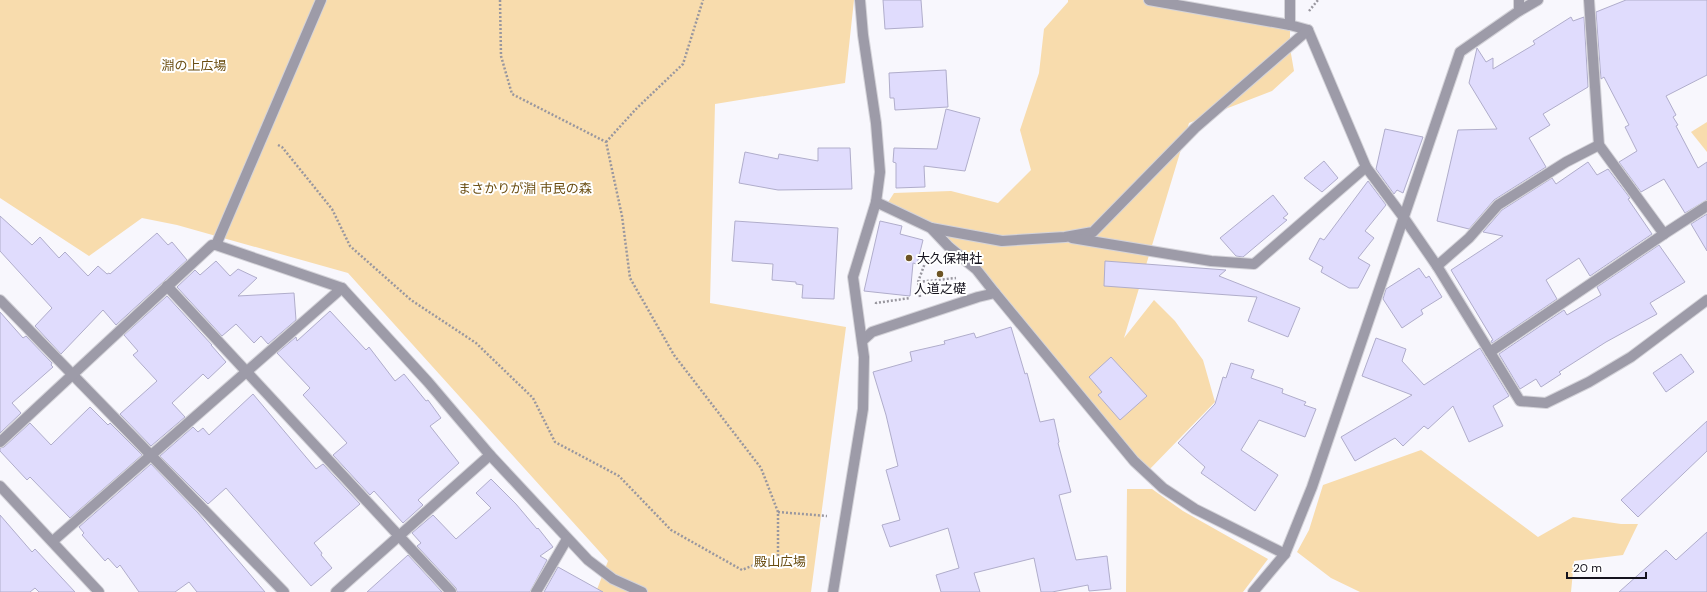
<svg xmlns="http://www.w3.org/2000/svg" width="1707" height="592" viewBox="0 0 1707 592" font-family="'DM Sans','Noto Sans JP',sans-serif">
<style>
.green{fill:#f8dcad}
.building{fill:#e0dcfd;stroke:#b0adcb}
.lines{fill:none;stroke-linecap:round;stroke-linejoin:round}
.lane-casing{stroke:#d4d3d9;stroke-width:12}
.street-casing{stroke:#d4d3d9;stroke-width:12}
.path{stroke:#99979f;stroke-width:2.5;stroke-dasharray:2 2;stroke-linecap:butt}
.lane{stroke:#9d9ba8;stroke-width:10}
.street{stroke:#9d9ba8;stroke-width:10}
.poi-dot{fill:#6d5425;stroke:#fff;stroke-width:1.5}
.labels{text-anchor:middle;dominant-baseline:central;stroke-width:4;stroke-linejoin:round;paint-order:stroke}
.park-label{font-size:13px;fill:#6a4d11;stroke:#fff}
.poi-label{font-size:13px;fill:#15131e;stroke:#fff;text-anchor:start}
</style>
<rect width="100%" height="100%" fill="#f8f7fd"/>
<g class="green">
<polygon points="0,0 854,0 845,83 715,104 710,303 846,327 811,592 596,592 608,561 348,273 177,225 142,218 89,256 0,198"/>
<polygon points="1068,0 1149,0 1290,25 1290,48 1294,71 1272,91 1189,123 1124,338 1154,300 1175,321 1203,360 1215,402 1147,472 995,293 931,228 885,207 894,193 951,191 998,203 1031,170 1020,130 1039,73 1044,29 1068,2"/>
<polygon points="1707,122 1707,152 1691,132"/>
<polygon points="1421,450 1538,537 1573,517 1621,524 1638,524 1623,555 1574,561 1571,592 1360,592 1331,578 1297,552 1309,530 1323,485"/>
<polygon points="1127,489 1152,489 1183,511 1268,559 1243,592 1126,592"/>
</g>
<g class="building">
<polygon points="883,0 921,0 923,27 885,29"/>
<polygon points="1626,0 1707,0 1707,75 1666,96 1676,115 1673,117 1678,125 1676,126 1698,168 1707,162 1707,200 1685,213 1664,179 1641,192 1619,162 1637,151 1625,127 1629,125 1604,77 1601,79 1596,12"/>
<polygon points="1571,17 1573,21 1584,17 1588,87 1543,114 1550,125 1529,138 1546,167 1494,200 1469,229 1437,221 1458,130 1497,129 1469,83 1477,48 1486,62 1493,58 1493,69 1535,44 1533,41"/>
<polygon points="946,70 948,107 895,110 894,98 890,98 889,73"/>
<polygon points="946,109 980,118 965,171 924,166 925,187 896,188 896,163 893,162 894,148 937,149"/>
<polygon points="1385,129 1423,137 1403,193 1397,190 1394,194 1376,169"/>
<polygon points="818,148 850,148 852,189 778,190 739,183 745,152 778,159 779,154 818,161"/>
<polygon points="1324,161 1338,178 1322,192 1304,178"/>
<polygon points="1588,162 1597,175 1608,169 1630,198 1628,199 1652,234 1590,276 1579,258 1546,280 1557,299 1492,343 1491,341 1493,340 1451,270 1503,236 1483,232 1502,210 1552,178 1556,184"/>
<polygon points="1368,181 1386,205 1365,231 1374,238 1358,258 1370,265 1358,288 1349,288 1321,272 1323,267 1309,259 1320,238 1324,240"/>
<polygon points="1273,195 1288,214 1283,218 1287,220 1243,257 1236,256 1220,238"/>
<polygon points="1707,214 1707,251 1691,224"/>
<polygon points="0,216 32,245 40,237 59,258 65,252 88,276 98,266 107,274 109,273 110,274 157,233 168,245 172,242 187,260 116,325 103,310 61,354 35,326 52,308 0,251"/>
<polygon points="735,221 838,228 834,299 802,298 803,285 796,284 796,282 772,280 773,264 732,261"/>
<polygon points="880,221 902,226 900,234 923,240 917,264 913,263 910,296 864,291"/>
<polygon points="1659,245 1685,282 1650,303 1657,314 1606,342 1559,372 1561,374 1541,387 1536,379 1520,389 1499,354 1564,310 1567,315 1601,295 1597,287"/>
<polygon points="216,261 230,276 238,269 257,278 238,296 294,293 296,320 268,344 261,336 254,343 236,324 222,336 177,287 195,270 200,275"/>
<polygon points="1105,261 1226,270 1219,276 1300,308 1288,337 1248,321 1257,297 1104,286"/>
<polygon points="1419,268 1426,278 1429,276 1442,297 1421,310 1423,314 1402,328 1383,299 1386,289"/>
<polygon points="167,296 212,345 211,345 226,362 208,379 203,374 172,403 185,417 151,446 120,414 157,381 133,355 138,351 124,335"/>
<polygon points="330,311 366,350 369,347 395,381 404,374 426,401 428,400 441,418 430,426 459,463 418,500 423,505 403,523 374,491 370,495 333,455 347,443 303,395 310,388 277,353 296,337 297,341"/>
<polygon points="0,312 23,338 26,336 52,363 51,365 53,367 12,403 21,413 0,433"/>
<polygon points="1011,327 1025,374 1027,373 1040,422 1054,419 1059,442 1058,443 1071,492 1059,495 1076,560 1107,556 1111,589 1089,591 1088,585 1052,592 1041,592 1034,558 974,573 980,592 941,592 936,575 959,568 948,528 890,547 882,525 900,520 886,470 898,466 886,415 873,372 912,361 910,352 945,344 944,341 974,333 976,338"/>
<polygon points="1376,338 1406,349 1402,361 1424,385 1480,348 1509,396 1493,406 1503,426 1469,442 1453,406 1428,429 1424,426 1403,446 1395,438 1355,461 1341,437 1412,395 1362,376"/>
<polygon points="1681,354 1694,372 1666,392 1653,373"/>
<polygon points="1111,357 1147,396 1120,420 1098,395 1102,392 1089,377"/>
<polygon points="1231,363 1254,370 1251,378 1283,389 1282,393 1306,402 1304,405 1316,409 1305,437 1259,420 1241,450 1278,475 1255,511 1201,473 1205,467 1178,443 1215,404 1223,377 1226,378"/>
<polygon points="253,394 316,469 323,464 360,504 314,543 322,553 321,555 332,568 311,586 226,488 208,504 160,456 193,427 198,432 203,428 209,435"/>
<polygon points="90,407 108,425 110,423 142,455 70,518 30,477 27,480 0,451 0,448 4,447 30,423 51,445"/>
<polygon points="1707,421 1707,451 1638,517 1621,500"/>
<polygon points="151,464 198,513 265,592 197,592 189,582 175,592 139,592 120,565 117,568 108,558 105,561 82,535 84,533 79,527"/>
<polygon points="491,479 516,504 537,529 538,528 553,547 540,556 547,560 530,592 457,592 456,588 417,546 421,543 412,533 433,515 456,539 491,508 476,493"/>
<polygon points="0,515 32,552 35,549 75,592 39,592 35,588 30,592 0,592"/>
<polygon points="1707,532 1707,592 1619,592 1666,550 1676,560"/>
<polygon points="408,555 442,592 367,592"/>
<polygon points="558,567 603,592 544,592"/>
</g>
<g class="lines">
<g class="lane-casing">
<g id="lane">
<polyline points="1149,0 1290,25 1308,30 1366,167 1404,218"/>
<polyline points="1519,0 1519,11"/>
<polyline points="1290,25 1290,0"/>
<polyline points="876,202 931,228 949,247 976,269 995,293"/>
<polyline points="931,228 1002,241 1065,237 1093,232 1195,128 1308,30"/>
<polyline points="1664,234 1707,206"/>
<polyline points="1072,238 1211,261 1254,264 1366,167"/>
<polyline points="216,245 321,0"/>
<polyline points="1437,266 1469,238 1498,205 1566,162 1599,145"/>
<polyline points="1490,352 1664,234 1599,145 1589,0"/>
</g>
</g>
<g class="street-casing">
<g id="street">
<polyline points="1404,218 1437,266 1520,401 1546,403 1589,382 1631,357 1707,300"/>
<polyline points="167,286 451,592"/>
<polyline points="0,300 284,592"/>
<polyline points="862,341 872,332 978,297 995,293 1134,461 1163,488 1195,509 1285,554"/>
<polyline points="0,442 212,245 216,245 342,288 428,382 490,455 588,560 613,579 642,592"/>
<polyline points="0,486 99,592"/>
<polyline points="53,541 342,288"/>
<polyline points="336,592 490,455"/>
<polyline points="536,592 567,539"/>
<polyline points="833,592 863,409 864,357 853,277 876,202 880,172 876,123 863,35 860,0"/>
<polyline points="1253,592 1285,554 1312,487 1460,52 1519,11 1538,0"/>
</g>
</g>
<g class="path">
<polyline points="500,0 501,56 512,94 606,142"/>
<polyline points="1309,11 1318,0"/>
<polyline points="606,142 636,109 683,64 703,0"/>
<polyline points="278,145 282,147 332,209 350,246 411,300 476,343 533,398 555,442 619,476 671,530 742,570 778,555 778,512 761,468 674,355 630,278 622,216 606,142"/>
<polyline points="918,282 925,263 933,258"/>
<polyline points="920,297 918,282 956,278"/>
<polyline points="876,304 876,303 910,298"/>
<polyline points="778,512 827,516"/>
</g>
<use href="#lane" class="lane"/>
<use href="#street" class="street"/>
</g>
<g class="poi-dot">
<circle cx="909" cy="258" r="4"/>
<circle cx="940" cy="274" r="4"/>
</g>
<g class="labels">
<g class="park-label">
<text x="194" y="65">淵の上広場</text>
<text x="525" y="188">まさかりが淵 市民の森</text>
<text x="780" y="561">殿山広場</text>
</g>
<g class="poi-label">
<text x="917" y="258">大久保神社</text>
<text x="940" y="288" text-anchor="middle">人道之礎</text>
</g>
</g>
<path d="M1567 572v6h79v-6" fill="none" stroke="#15131e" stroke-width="2"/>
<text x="1573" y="572" font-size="12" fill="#15131e" stroke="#ffffff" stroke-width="3" paint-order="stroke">20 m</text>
</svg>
